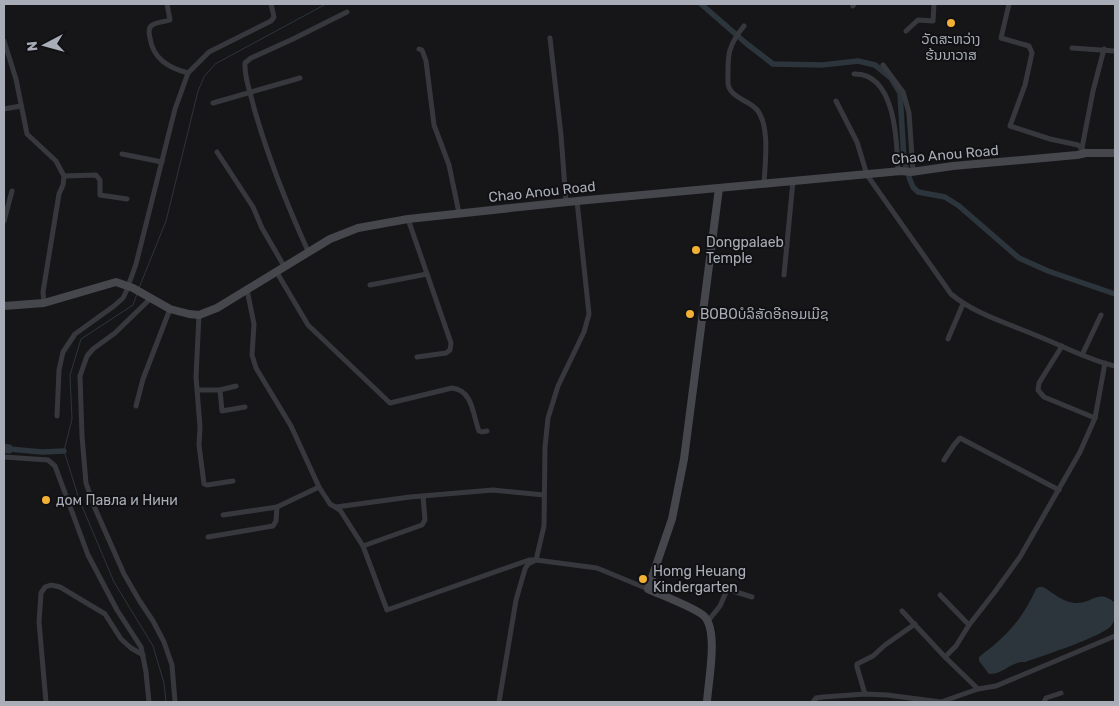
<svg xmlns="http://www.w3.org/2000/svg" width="1119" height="706" viewBox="0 0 1119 706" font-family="Rubik,'Noto Sans Lao',sans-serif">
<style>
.water{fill:#2c353c}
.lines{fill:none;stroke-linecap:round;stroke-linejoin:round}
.stream{stroke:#2c353c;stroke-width:1}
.canal{stroke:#2c353c;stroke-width:5.5}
.river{stroke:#2c353c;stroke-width:9}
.street{stroke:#37383d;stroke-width:5}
.secondary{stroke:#45474d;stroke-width:8}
.poi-dot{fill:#f2b134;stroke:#111113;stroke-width:2}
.labels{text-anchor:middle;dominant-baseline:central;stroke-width:4;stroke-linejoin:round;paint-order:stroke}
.poi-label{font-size:14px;fill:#a8adb8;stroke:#111113;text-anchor:start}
.street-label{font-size:14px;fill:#a8adb8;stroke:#111113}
</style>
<rect width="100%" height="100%" fill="#161618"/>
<path class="water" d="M1039 587H1043C1054 593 1062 602 1075 603 1093 604 1098 588 1115 603 1115 610 1117 619 1111 626 1101 637 1042 656 1025 662 1011 661 1004 674 989 674L979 661V657C1006 637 1022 620 1036 589Z"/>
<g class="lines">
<g class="stream">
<polyline points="139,288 166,221 198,91 204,77 215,64 326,4"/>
<polyline points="137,294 133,305 81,339 70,375 72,419 64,451 79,499 114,582 153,646 164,683 166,702"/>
</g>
<g class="canal">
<polyline points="701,4 747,44 773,64 822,65 858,61 875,65 891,78 900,93 904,160 910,180 913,187 918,192 945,197 959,206 1019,258 1048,271 1115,294"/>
<polyline points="9,449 42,452 64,451"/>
</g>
<polyline class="river" points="4,448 9,449"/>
<g class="street">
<path d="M167 4 170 20C164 22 155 22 151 26 148 29 149 34 150 38 153 59 169 68 188 73"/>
<polyline points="1009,4 1001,38 1029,46 1032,53 1025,85 1010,126 1050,139 1078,145 1086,153"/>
<polyline points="853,6 854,4"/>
<path d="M744 26C726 48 728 57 728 84 731 99 750 100 758 111 770 128 765 163 764 184"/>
<polyline points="906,31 918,20 933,21 934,4"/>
<polyline points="550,38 561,135 566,202"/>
<polyline points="4,41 16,79 27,134 56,161 64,176 63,185 59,194 43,292 44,303"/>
<polyline points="1072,48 1115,51"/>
<polyline points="419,49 422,50 426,61 434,125 449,165 459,213"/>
<polyline points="883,65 903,92 909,113 913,171"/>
<path d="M854 74C896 73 897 142 898 172"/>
<path d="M836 101 857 142 867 175 951 294C976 315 1010 324 1040 337 1065 347 1089 360 1115 366"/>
<polyline points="213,103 300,78"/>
<polyline points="4,109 21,106"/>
<polyline points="1082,148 1093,91 1104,49"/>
<polyline points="217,152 253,207 262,228 284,266"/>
<polyline points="122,154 162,162"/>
<polyline points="64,176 96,175 100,180 100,195 127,199"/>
<polyline points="408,219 451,343 450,350 446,353 417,357"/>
<polyline points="4,221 12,191"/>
<polyline points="750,244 787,246"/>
<path d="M308 251C287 205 268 157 254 108 251 94 244 78 245 63L251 58 293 39 347 12"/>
<path d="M276 271 308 325 390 403 452 388C473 390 473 416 479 431L482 432 487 431"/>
<polyline points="784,275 793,181"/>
<polyline points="370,285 427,274"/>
<polyline points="247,290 254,324 252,355 256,368 291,426 319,487 330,504 340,510 363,546 387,610 529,560 536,560 597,568 648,589"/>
<polyline points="151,298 115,333 93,349 87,356 80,376 82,436 86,483 94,506 124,574 139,600 153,621 164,642 172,665 175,702"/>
<polyline points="199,315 196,377 200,427 199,445 204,484 207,485 233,481"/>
<polyline points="948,339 963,304"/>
<polyline points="1062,346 1039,383 1038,390 1044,397 1095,418"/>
<polyline points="1082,355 1101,315"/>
<polyline points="198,390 220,390 236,386"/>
<polyline points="220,390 222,411 245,407"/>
<polyline points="136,406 143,379 170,309"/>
<polyline points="57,416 59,370 63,352 75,334 114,306 123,298 126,292 136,264 175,109 188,73 209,52 271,21 274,17 271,4"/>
<polyline points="4,457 48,460 55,466 88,555 117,610 141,647 146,672 149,702"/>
<polyline points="944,460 954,445 960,438 1059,490"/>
<polyline points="336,507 410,497 493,490 544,495"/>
<polyline points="223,515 277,507 319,487"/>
<polyline points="208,537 273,526 276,521 277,507"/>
<polyline points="363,546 422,525 425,520 423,496"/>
<polyline points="940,595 969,625"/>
<polyline points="902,611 945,657 956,646 969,625 994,593 1020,557 1080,452 1095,418 1105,363"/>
<polyline points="708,621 720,606 727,590 730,590 752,597"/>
<polyline points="945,657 978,689"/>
<polyline points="865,694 857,667 857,664 873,656 885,645 915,624"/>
<polyline points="46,702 39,622 41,593 45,587 51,585 60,587 105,614 121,639 131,648 143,655"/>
<polyline points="499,702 516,600 525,569 528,564 536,560 544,526 545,447 548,418 558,386 584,332 589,314 577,201"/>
<polyline points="813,702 816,698 823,697 865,694 887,695 941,702 978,689 996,686 1115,636"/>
<polyline points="1044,702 1046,698 1061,693"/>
</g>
<g class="secondary">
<polyline points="4,306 44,303 116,282 133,288 170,309 189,314 199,315 217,308 330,239 358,228 408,219 577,201 901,171 911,172 953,166 1077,155 1086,153 1115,153"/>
<path d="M707 702C708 682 719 631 704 616 696 608 661 595 648 589L672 519 684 459 719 188"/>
</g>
</g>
<g class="poi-dot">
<circle cx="951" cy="23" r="5"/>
<circle cx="696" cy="250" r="5"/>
<circle cx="690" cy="314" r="5"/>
<circle cx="46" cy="500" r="5"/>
<circle cx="643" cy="579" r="5"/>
</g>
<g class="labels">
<g class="poi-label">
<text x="951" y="39" text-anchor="middle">ວັດສະຫວ່າງ<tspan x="951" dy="16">ຮ້ນນາວາສ</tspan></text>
<text x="706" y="242">Dongpalaeb<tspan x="706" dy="16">Temple</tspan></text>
<text x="700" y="314">BOBOບໍລິສັດອີຄອມເມີຊ</text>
<text x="56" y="500">дом Павла и Нини</text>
<text x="653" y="571">Homg Heuang<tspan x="653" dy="16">Kindergarten</tspan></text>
</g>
<g class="street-label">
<text transform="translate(945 155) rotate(-5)">Chao Anou Road</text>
<text transform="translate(542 192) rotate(-6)">Chao Anou Road</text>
</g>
</g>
<rect width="1119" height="706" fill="none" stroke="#a8adb8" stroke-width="10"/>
<g transform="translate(45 45) rotate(264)" stroke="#111113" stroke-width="4" paint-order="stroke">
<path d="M0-4L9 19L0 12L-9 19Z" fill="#a8adb8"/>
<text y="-8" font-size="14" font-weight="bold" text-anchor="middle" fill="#a8adb8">N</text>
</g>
</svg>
